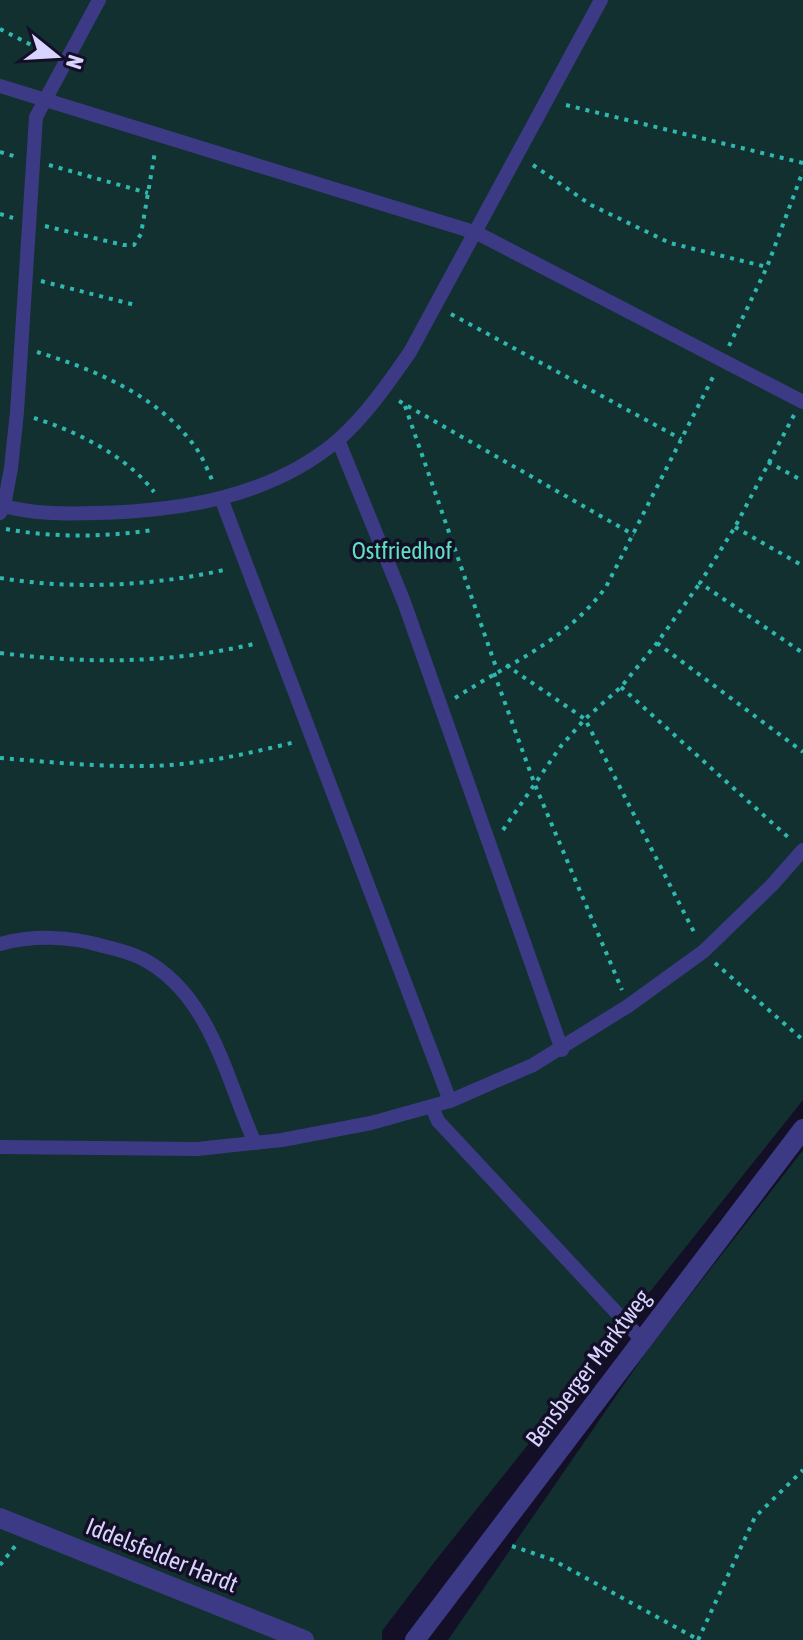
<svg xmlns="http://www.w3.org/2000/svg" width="803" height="1640" viewBox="0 0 803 1640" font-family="'Asap Condensed',sans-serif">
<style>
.green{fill:#12302f}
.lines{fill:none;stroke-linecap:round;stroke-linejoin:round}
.path{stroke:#2fb8b0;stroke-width:4;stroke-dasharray:4 6;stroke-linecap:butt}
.service{stroke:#3d3a85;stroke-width:14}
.minor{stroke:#3d3a85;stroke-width:20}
.tertiary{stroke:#3d3a85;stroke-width:20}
.labels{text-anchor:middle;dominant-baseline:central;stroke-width:7;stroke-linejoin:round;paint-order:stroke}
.park-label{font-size:24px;fill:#5fe0c0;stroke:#130f26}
.street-label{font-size:24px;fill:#d9d4ff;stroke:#130f26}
</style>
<rect width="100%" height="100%" fill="#130f26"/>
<g class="green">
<polygon points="0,0 803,0 803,1100 436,1560 382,1631 382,1640 0,1640"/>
<polygon points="803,1150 803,1640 448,1640 649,1348"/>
</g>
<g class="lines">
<g class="path">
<polyline points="0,29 49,54"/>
<polyline points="566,105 803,163"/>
<polyline points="0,152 17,157"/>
<polyline points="49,165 148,193"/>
<polyline points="533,165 591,205 670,243 767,267"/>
<polyline points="0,214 13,218"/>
<polyline points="45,226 123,245 134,245 141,234 155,152"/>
<polyline points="41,281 135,305"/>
<polyline points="451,314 681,439"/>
<polyline points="729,346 767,267 803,171"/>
<path d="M37 352C96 370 159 396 196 448 203 458 208 471 213 482"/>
<polyline points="399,401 634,535"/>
<polyline points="405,406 497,670"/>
<polyline points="794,415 735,527 700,583 803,653"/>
<path d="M34 418C76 431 127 456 154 492"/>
<polyline points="768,462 803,481"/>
<polyline points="735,527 803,566"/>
<path d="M6 529C54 538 105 537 153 530"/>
<path d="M0 578C73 590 156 586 228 569"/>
<polyline points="657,643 803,752"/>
<path d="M0 653C90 664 169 664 258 643"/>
<polyline points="506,665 585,719 696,936"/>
<polyline points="494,673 535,785 622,990"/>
<polyline points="621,687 789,838"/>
<path d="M455 698C511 662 565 642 606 587L714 375"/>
<path d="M0 758C49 762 99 767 149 766 198 765 247 754 295 742"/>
<polyline points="503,830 561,746 585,719 621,687 657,643 700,583"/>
<polyline points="715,963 803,1040"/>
<polyline points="512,1546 553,1560 699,1640"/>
<polyline points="0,1565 16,1545"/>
<polyline points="698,1640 755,1517 803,1470"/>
</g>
<g class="service">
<polyline points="0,86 477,233 803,402"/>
<polyline points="338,440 404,602 562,1050"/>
<polyline points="221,498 450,1101"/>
<path d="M0 505C31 514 64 514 97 513 181 511 270 497 337 441 366 416 389 382 410 352L601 0"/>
<polyline points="0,513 4,506 11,468 17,412 36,117 99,0"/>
<path d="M0 944C33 935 70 936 103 946 116 949 131 953 143 959 211 995 226 1079 255 1143"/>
<polyline points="432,1107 438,1121 642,1340"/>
<polyline points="0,1147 197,1149 282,1140 371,1123 450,1101 533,1065 628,1006 704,951 772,885 803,850"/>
</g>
<polyline class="minor" points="0,1518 304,1640"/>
<polyline class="tertiary" points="415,1640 803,1129"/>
</g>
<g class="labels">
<g class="park-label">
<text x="402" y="550">Ostfriedhof</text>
</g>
<g class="street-label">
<text transform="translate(588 1368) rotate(-53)">Bensberger Marktweg</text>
<text transform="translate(162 1555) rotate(22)">Iddelsfelder Hardt</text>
</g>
</g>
<g transform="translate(56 56) rotate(108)" stroke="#130f26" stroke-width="6" paint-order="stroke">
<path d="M0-6L14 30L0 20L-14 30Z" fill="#d9d4ff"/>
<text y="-12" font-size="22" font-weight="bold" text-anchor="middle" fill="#d9d4ff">N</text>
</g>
</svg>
